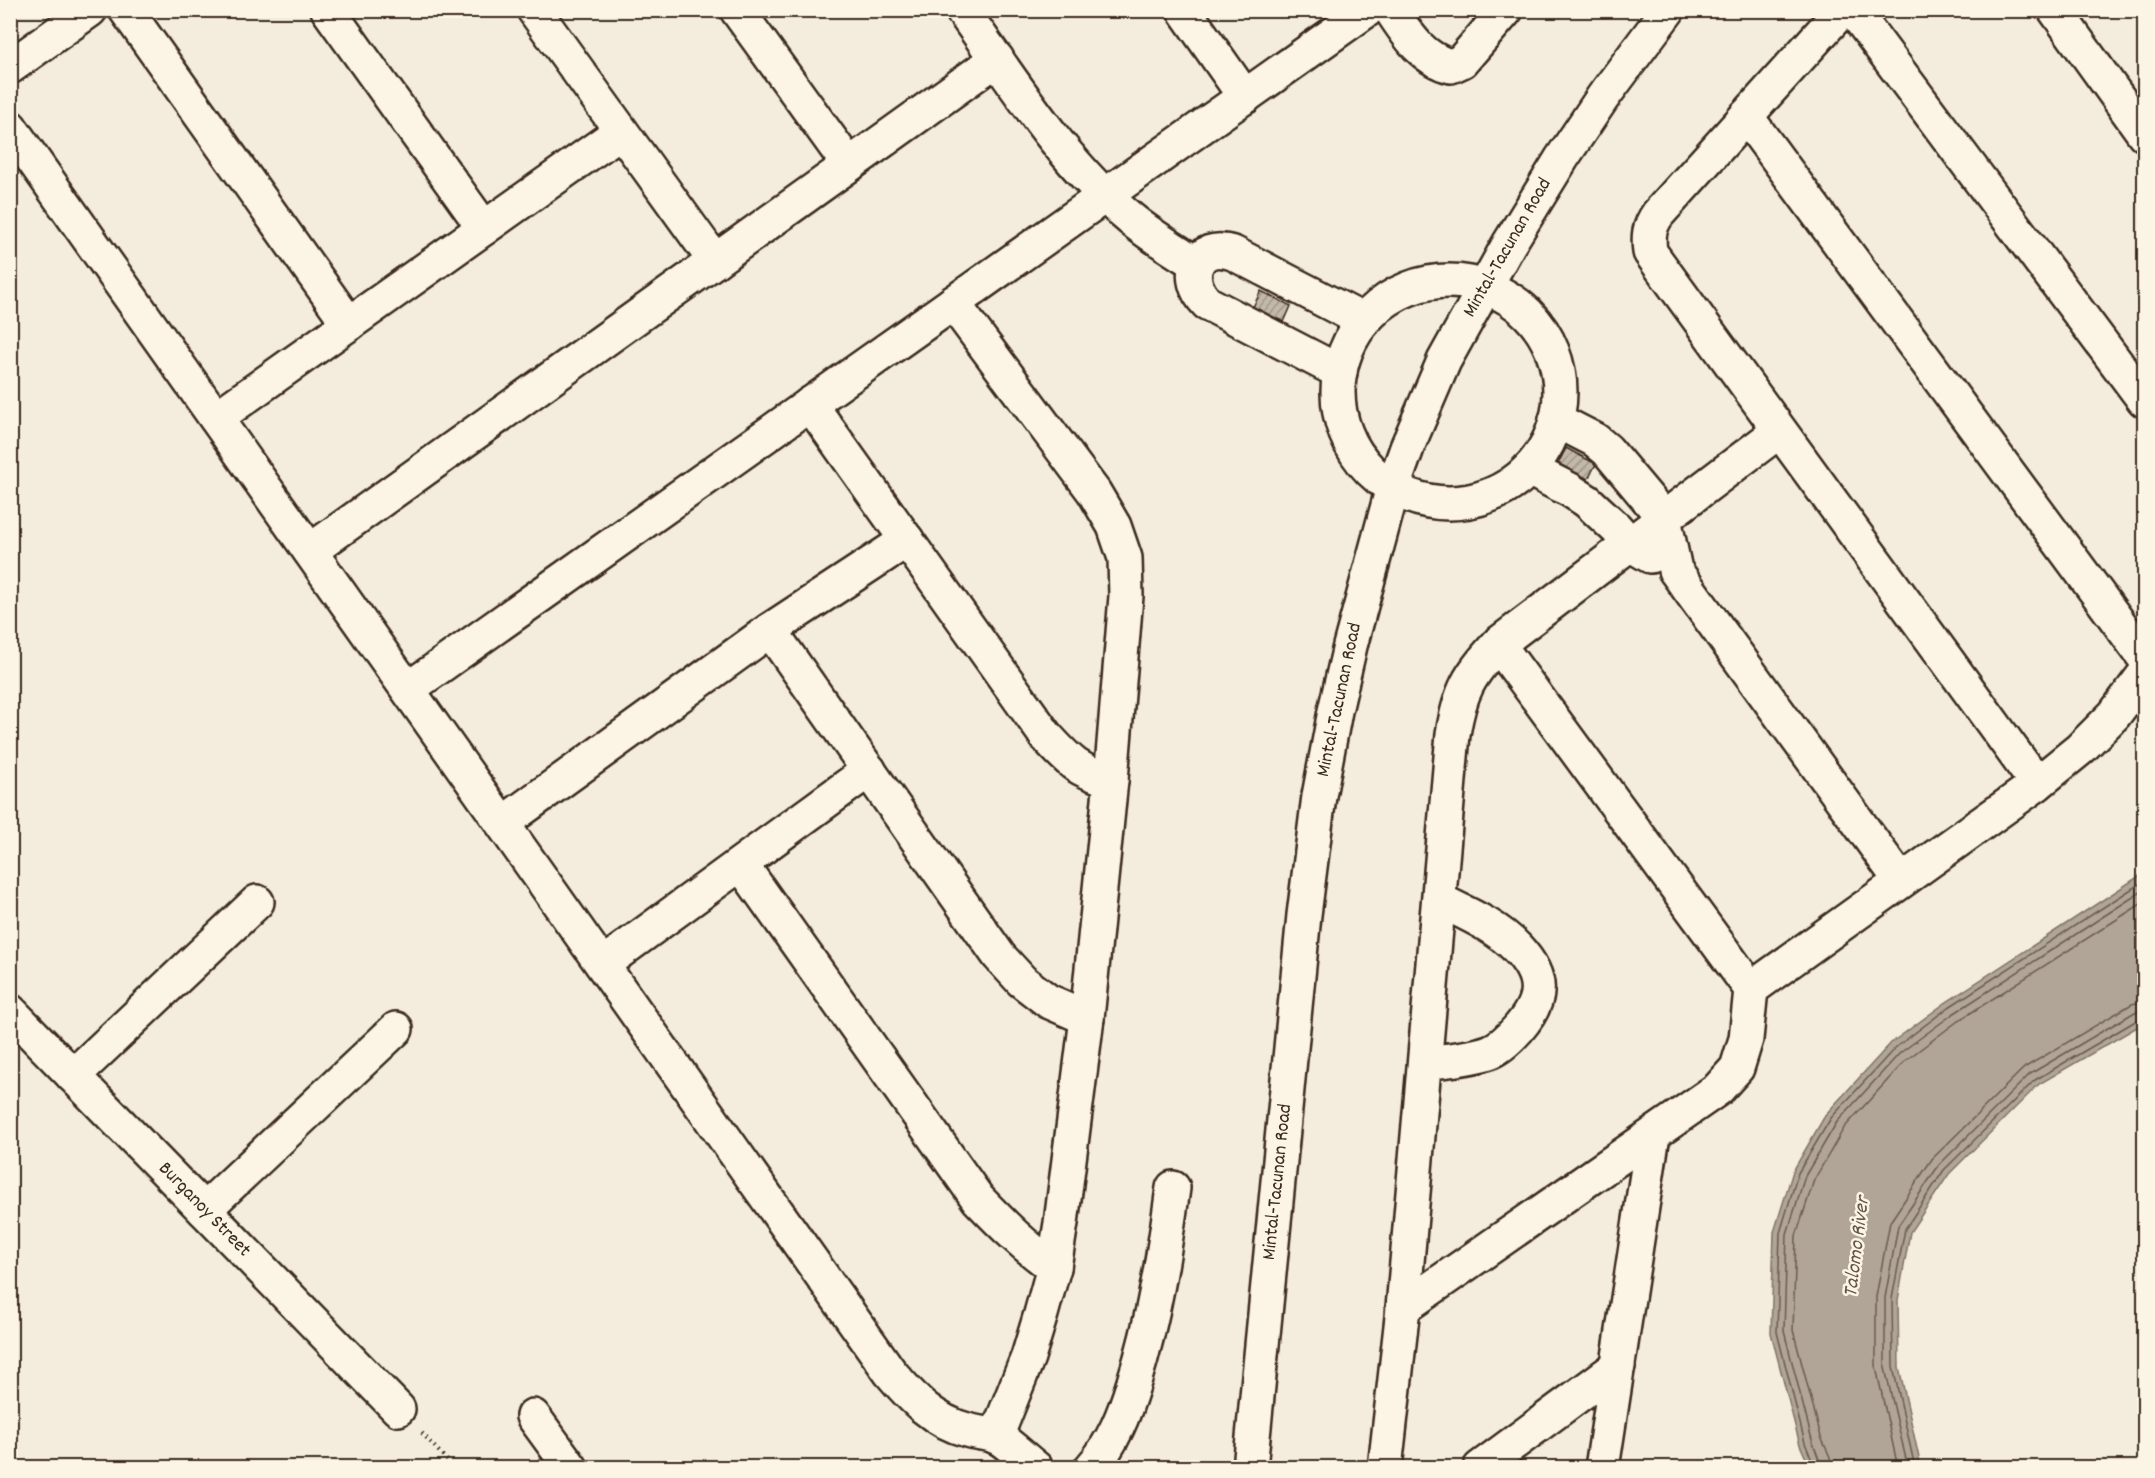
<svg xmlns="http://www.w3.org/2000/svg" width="2155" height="1478" viewBox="0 0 2155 1478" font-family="Dekko,sans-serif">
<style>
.water{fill:#b0a596;stroke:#817466;stroke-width:1.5}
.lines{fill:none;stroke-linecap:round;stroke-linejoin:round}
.shore{stroke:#6a5b4e;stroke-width:1.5}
.building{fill:url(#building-hatch);stroke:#3b2a1e;stroke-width:1.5}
.street-casing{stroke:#3b2a1e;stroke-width:38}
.secondary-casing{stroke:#3b2a1e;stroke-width:38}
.path{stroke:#3b2a1e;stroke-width:4;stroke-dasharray:1.5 4.5;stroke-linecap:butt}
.street{stroke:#fcf5e5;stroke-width:33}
.secondary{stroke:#fcf5e5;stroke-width:33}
.labels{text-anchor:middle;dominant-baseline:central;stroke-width:5;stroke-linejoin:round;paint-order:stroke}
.street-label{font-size:20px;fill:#3b2a1e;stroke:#fcf5e5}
.water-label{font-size:21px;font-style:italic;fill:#645548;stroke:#fcf5e5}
</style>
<defs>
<pattern id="building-hatch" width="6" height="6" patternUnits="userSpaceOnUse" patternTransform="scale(1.5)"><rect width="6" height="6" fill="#c3b9aa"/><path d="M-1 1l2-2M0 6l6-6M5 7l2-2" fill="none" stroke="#a0978a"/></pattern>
</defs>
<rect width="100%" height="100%" fill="#f4eddd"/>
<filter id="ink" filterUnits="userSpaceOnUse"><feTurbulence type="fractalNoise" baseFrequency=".0167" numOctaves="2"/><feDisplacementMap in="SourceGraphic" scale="12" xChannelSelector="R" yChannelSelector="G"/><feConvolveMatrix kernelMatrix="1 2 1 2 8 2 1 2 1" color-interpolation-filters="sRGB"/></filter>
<g filter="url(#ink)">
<polygon class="water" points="2144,873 2144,1023 2039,1084 1949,1174 1910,1232 1898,1300 1899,1367 1921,1467 1810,1467 1800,1445 1771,1333 1774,1232 1793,1171 1826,1114 1891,1043 1945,1003"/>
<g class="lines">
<g class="shore">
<polyline points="1815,1468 1805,1443 1777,1332 1780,1233 1798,1173 1831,1118 1895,1048 1949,1007 2144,881"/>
<polyline points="1822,1468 1812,1440 1784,1331 1787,1234 1805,1176 1837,1122 1900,1053 1953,1014 2144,890"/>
<polyline points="1831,1468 1830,1457 1821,1437 1793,1330 1796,1236 1814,1180 1844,1128 1906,1060 1958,1021 2144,902"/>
<polyline points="1898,1468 1876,1367 1876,1297 1890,1222 1932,1159 2024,1068 2132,1004 2144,1001"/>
<polyline points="1908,1468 1885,1368 1885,1298 1898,1226 1939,1165 2030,1074 2135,1012 2144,1010"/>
<polyline points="1915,1468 1893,1367 1892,1299 1905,1229 1944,1170 2035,1080 2139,1019 2144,1018"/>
</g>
</g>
<g class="building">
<polygon points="1261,291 1291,306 1284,322 1253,307"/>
<polygon points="1566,448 1596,464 1588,479 1558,464"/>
</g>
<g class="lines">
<g class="street-casing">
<g id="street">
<polyline points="126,10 349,324"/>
<polyline points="328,10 484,228"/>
<polyline points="534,10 715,261"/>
<polyline points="737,10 849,165"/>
<path d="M962 10C1014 83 1063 163 1132 220 1153 237 1175 250 1197 264"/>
<polyline points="1184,10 1245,97"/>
<path d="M1391 10C1407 34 1422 59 1451 66L1462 61 1506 10"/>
<path d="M1842 10 1658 214C1649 227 1648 236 1650 252L2037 784"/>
<polyline points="1853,10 2144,400"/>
<polyline points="2055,10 2144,134"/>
<polyline points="10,67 90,10"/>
<polyline points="1746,116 2144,657"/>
<path d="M10 127 890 1372C912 1398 933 1421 967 1430 976 1433 986 1433 995 1436 1005 1440 1025 1460 1036 1468"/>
<circle cx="1449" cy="392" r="111"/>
<polyline points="953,303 1094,492 1114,526 1125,558 1126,596 1111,780 1087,1018 1061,1223 1054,1267 1041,1314 1028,1357 996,1437"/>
<path d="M1340 372 1207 303C1182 278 1196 241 1233 253L1364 321"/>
<path d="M810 404 1046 736C1070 762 1076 770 1111 780"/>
<polyline points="216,418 621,131"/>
<polyline points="1556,420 1595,440 1607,450 1664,518 1675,570 1901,881"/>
<polyline points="1529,469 1570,490 1587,501 1616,528 1630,544 1650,556"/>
<polyline points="310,551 997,59"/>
<polyline points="770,630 999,956 1022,981 1048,1001 1087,1018"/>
<polyline points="408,689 1367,10"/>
<polyline points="503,823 770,630 907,540"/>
<path d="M741 864 978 1199C1002 1224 1025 1247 1054 1267"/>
<polyline points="603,964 869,770"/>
<polyline points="1751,989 2037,784 2080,749 2114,715 2144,675"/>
<polyline points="10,1011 398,1409"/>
<path d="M1425 1063C1446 1060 1469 1059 1489 1052 1500 1048 1510 1038 1518 1029 1543 1000 1545 978 1517 948 1496 926 1467 914 1439 900"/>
<polyline points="73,1076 257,902"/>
<polyline points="204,1210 396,1029"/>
<polyline points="1403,1308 1718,1089 1737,1068 1746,1039 1751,989 1498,644"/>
<polyline points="533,1416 571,1468"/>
<path d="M1091 1468C1113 1444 1125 1412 1134 1382 1154 1318 1164 1254 1173 1188"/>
<path d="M1385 1468 1403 1308 1453 734C1460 691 1469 675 1498 644L1779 431"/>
<polyline points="1480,1468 1618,1366"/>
<polyline points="1602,1468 1653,1135"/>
</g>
</g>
<g class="secondary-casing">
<polyline id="secondary" points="1250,1468 1304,915 1319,796 1335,711 1350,646 1393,487 1408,445 1444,361 1509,244 1562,158 1603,97 1668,10"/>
</g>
<polyline class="path" points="422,1433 454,1468"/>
<use href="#street" class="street"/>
<use href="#secondary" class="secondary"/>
</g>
</g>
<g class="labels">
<g class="street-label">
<text transform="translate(1508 248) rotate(-60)">Mintal-Tacunan Road</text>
<text transform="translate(1340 700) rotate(-78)">Mintal-Tacunan Road</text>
<text transform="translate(1278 1182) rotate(-84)">Mintal-Tacunan Road</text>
<text transform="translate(204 1210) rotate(46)">Burganoy Street</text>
</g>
<g class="water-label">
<text transform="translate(1858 1247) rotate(-83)">Talomo River</text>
</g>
</g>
<rect width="2155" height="1478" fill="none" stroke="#fcf5e5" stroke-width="36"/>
<rect x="18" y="18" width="2119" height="1442" fill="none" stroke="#3b2a1e" stroke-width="2" filter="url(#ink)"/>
</svg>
